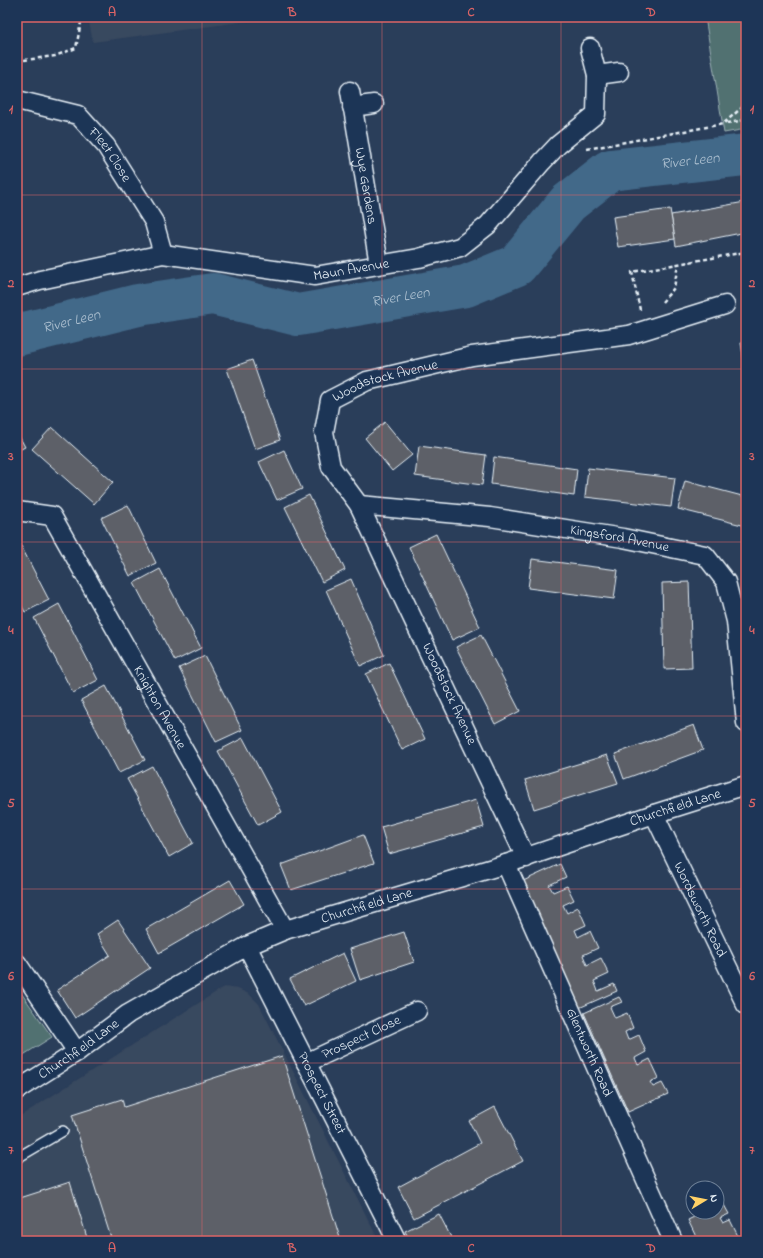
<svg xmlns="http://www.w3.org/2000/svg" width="763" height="1258" viewBox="0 0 763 1258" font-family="'Indie Flower',sans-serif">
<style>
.built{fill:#39485e}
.green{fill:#517171;stroke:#9cb1b4}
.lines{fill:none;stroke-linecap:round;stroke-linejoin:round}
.river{stroke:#426989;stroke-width:42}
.building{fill:#5d6168;stroke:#e8f1f8}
.lane-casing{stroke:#e8f1f8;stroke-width:12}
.street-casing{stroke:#e8f1f8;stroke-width:21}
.path{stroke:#e8f1f8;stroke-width:2.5;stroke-dasharray:4 3;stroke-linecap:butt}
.lane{stroke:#1d3557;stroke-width:9}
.street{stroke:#1d3557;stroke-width:18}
.grid{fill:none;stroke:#db6466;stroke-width:1;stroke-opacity:0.55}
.labels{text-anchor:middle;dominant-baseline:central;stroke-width:3.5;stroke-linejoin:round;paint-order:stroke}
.street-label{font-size:14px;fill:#e8f1f8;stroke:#1d3557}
.water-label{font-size:15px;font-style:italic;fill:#aec1d1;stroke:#1d3557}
.neatline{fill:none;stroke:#db6466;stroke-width:1.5}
.grid-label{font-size:13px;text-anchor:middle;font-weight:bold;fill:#db6466}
</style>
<rect width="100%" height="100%" fill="#2a3e5a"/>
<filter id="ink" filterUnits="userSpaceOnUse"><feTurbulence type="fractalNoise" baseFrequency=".025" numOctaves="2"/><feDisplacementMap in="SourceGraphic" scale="8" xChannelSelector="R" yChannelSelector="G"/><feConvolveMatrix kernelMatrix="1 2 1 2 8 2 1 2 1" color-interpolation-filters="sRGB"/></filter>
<g filter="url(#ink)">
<g class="built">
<polygon points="88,17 278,17 93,42"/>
<polygon points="224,987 238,989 249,994 259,1004 379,1241 17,1241 17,1118"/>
</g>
<g class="green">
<polygon points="705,17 746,17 746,129 724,133"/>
<polygon points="17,987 52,1037 17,1059"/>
</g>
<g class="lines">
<path class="river" id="s1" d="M17 335 138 305 213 294 298 315 466 286 517 265 568 203 610 170 746 155"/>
</g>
<g class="building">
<polygon points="745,202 746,211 746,232 676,246 671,215"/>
<polygon points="670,209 675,239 618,247 613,217"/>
<polygon points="746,342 746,375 741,343"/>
<polygon points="252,360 280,440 255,449 227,369"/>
<polygon points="385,422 412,455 392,471 365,438"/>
<polygon points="52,427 113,482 94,504 32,449"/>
<polygon points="17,432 25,447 17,451"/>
<polygon points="419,446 486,455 482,485 415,476"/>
<polygon points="284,450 302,489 277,500 259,462"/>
<polygon points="494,457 577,469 574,496 491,484"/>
<polygon points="588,468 675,478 671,507 585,497"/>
<polygon points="685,481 746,497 746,526 678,509"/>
<polygon points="309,495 345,570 322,582 285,507"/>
<polygon points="128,505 156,563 130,576 101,518"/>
<polygon points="436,534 480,627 452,640 409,547"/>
<polygon points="18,540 49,600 25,612 17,597 17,541"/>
<polygon points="532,559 618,570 614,599 528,588"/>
<polygon points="160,569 201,648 175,661 134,583"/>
<polygon points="351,579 384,655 360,666 326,590"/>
<polygon points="689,582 692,668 664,669 662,583"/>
<polygon points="59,604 98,680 73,693 34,618"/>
<polygon points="481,635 520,711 495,724 456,647"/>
<polygon points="205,656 242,730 216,742 179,668"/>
<polygon points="389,663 425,739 402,750 366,674"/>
<polygon points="106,686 145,760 119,773 81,700"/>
<polygon points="694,725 703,750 624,779 615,754"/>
<polygon points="243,738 282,812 258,825 218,751"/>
<polygon points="607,755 618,783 534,809 525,780"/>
<polygon points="152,766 193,843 169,857 127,779"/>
<polygon points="476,800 484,827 389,854 381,827"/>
<polygon points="363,835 374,863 291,890 281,865"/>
<polygon points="560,864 566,877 549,885 553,892 567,886 574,900 563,905 567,913 578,907 586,925 575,930 578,937 590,931 598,948 583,955 587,965 601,958 609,974 594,981 598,991 614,984 617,991 579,1008 521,882"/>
<polygon points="230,880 244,904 159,953 146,929"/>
<polygon points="118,920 150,968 75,1018 57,990 110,955 97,934"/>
<polygon points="404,932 414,962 360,980 350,949"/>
<polygon points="343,953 356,981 304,1006 290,979"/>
<polygon points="619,997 622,1002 610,1007 615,1018 627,1013 633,1028 625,1032 628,1040 639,1035 646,1052 635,1058 638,1065 650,1059 659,1078 650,1082 653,1087 662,1083 668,1094 628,1112 584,1013"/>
<polygon points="282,1056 341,1241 112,1241 72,1115 122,1099 124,1107"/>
<polygon points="495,1107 523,1161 414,1218 398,1187 480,1143 469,1121"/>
<polygon points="70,1182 88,1241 17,1241 17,1199"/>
<polygon points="723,1203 729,1214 720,1218 723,1223 730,1220 739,1238 732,1241 698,1241 688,1220 704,1212 717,1212 717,1206"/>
<polygon points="439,1214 453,1241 410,1241 405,1231"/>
</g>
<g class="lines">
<g class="lane-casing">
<polyline id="lane" points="17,1158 63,1131"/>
</g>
<g class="street-casing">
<g id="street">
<polyline points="597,75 619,72"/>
<path id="s2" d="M350 91 379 264"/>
<path id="s3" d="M17 100 78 115 106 146 154 222 163 254"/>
<polyline points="352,107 374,104"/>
<path id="s4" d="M17 287 40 280 163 254 315 276 419 258 460 247 488 225 542 162 558 145 596 114 597 75 590 48"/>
<path id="s5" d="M359 505 490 517 623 538 705 555 726 582 736 621 746 723"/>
<path id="s6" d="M17 511 52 516 285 930"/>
<path id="s7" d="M654 814 746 1005"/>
<path id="s8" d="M526 858 359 505 331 467 324 432 330 400 367 381 472 356 629 335 725 305"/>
<path id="s9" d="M506 864 673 1241"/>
<path id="s10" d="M247 946 397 1241"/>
<polyline points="17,963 77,1052"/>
<path id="s11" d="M306 1063 417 1011"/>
<path id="s12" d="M17 1090 77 1052 128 1014 247 946 285 930 506 864 654 814 746 785"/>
</g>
</g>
<g class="path">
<polyline points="17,61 55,56 76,48 82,17"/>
<polyline points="727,123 746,120"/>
<polyline points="587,149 723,124 746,104"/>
<polyline points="662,302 674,288 678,264"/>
<polyline points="640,310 632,272 746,252"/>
</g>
<use href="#lane" class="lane"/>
<use href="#street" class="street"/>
</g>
</g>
<path class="grid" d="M202 17V1241M382 17V1241M561 17V1241M17 195H746M17 369H746M17 542H746M17 716H746M17 889H746M17 1063H746"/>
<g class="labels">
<g class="street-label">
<text stroke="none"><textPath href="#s3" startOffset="114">Fleet Close</textPath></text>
<text stroke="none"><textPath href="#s2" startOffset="96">Wye Gardens</textPath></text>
<text stroke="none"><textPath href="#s4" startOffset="340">Maun Avenue</textPath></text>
<text stroke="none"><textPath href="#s8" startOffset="565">Woodstock Avenue</textPath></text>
<text stroke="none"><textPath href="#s5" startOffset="263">Kingsford Avenue</textPath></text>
<text transform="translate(449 694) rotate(65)">Woodstock Avenue</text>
<text stroke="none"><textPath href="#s6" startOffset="255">Knighton Avenue</textPath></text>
<text stroke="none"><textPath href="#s12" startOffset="722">Churchfield Lane</textPath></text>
<text stroke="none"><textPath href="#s12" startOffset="398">Churchfield Lane</textPath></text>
<text stroke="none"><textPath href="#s7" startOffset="106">Wordsworth Road</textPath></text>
<text stroke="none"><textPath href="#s11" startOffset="61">Prospect Close</textPath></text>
<text stroke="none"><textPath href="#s12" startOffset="74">Churchfield Lane</textPath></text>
<text stroke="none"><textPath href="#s9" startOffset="206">Glentworth Road</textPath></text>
<text stroke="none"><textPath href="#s10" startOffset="165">Prospect Street</textPath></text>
</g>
<g class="water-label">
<text stroke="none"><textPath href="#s1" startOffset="728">River Leen</textPath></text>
<text stroke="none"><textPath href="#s1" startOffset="392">River Leen</textPath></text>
<text stroke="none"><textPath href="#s1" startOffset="56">River Leen</textPath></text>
</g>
</g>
<rect width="763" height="1258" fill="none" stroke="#1d3557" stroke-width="44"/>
<g transform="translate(705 1200) rotate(80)"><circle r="19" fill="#1d3557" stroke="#6e8097"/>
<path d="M0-3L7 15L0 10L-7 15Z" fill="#ffd166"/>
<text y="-6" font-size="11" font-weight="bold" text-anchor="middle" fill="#e8f1f8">N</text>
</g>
<rect x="22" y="22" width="719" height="1214" class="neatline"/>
<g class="grid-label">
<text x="112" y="16">A</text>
<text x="292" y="16">B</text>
<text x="471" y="16">C</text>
<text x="651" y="16">D</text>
<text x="11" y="113">1</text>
<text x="752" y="113">1</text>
<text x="11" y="287">2</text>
<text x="752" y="287">2</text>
<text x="11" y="460">3</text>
<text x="752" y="460">3</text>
<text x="11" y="634">4</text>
<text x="752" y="634">4</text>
<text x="11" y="807">5</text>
<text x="752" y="807">5</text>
<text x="11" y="980">6</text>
<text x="752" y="980">6</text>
<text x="11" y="1154">7</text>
<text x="752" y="1154">7</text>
<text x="112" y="1252">A</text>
<text x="292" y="1252">B</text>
<text x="471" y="1252">C</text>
<text x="651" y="1252">D</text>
</g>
</svg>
